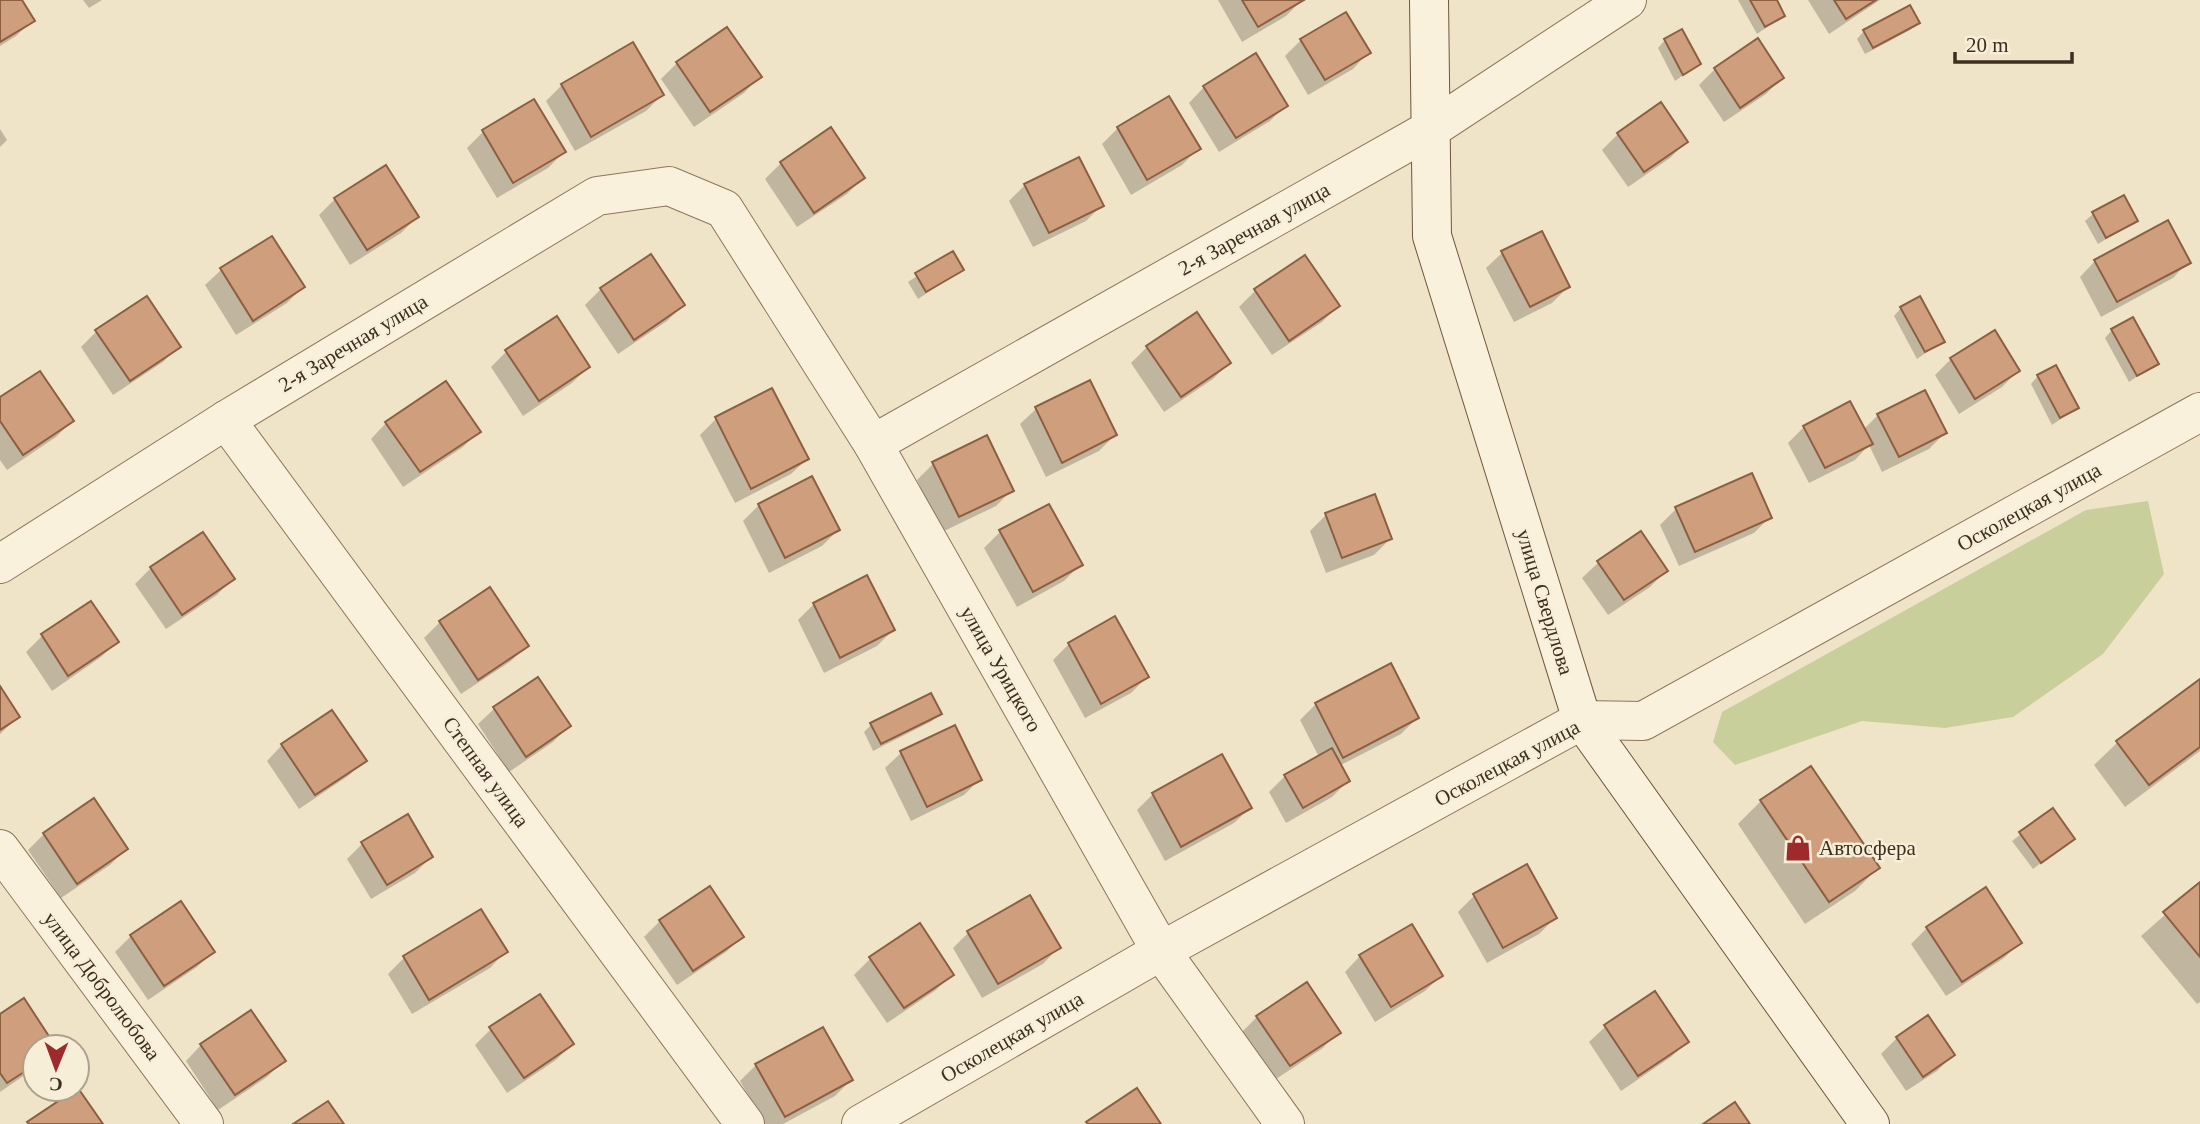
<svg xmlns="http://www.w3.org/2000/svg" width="2200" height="1124" viewBox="0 0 2200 1124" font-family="Georgia,serif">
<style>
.green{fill:#c9cf9b}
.shadow{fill:#0003}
.building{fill:#cf9f7d;stroke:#8d5f41;stroke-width:2}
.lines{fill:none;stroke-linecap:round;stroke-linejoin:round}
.street-casing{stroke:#8d765c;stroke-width:40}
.secondary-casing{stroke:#6f573f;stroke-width:40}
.street{stroke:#faf1dc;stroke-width:38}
.secondary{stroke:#faf1dc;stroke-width:38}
.labels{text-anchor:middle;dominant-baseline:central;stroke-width:5;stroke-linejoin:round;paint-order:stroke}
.street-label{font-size:21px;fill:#3d2e20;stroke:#f7eed8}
.poi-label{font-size:21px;fill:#3d2e20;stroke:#f7eed8;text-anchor:start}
</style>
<rect width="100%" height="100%" fill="#f0e4c8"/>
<polygon class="green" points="2148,501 2164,574 2103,654 2013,717 1945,728 1862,721 1735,765 1713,742 1722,712 2086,510"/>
<g class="shadow">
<polygon points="0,0 20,0 32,21 16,36 0,46"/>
<polygon points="83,0 102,0 89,8"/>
<polygon points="1218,0 1302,0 1286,16 1242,42"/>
<polygon points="1738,0 1775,0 1783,16 1757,34"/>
<polygon points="1808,0 1880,0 1829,34"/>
<polygon points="1918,23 1910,30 1865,54 1857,39 1864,31"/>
<polygon points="1301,40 1368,53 1353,69 1308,95 1285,56"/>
<polygon points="1665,40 1699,64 1675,81 1658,48"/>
<polygon points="1757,41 1782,78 1766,94 1724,122 1699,85 1715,69"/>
<polygon points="677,63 759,77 744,93 694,127 661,79"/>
<polygon points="562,85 662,95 646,111 575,151 546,101"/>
<polygon points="1204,87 1286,105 1270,121 1219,152 1189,103"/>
<polygon points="1169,99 1198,149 1182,165 1131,195 1102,144 1118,128"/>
<polygon points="533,102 564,152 548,168 497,198 467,148 483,132"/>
<polygon points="1660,105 1686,142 1670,158 1628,187 1602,150 1618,134"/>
<polygon points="0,129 7,140 0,147"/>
<polygon points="831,130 863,178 847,194 797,227 765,179 781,163"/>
<polygon points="385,167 417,217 401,233 350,265 319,215 335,199"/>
<polygon points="1025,185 1102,205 1086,221 1033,247 1009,201"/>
<polygon points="2093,214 2136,221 2098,244 2085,221"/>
<polygon points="952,253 962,270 918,299 908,282"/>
<polygon points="1502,253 1568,287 1552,303 1514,322 1486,268"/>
<polygon points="650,256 683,305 667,321 618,354 585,305 601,289"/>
<polygon points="1305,257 1338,306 1322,322 1272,355 1239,307 1255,291"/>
<polygon points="2095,261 2188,262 2173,278 2101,317 2080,277"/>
<polygon points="221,270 303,287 287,303 236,335 205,285"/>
<polygon points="1901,308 1943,341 1917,359 1894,316"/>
<polygon points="2112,330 2157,363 2129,382 2105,338"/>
<polygon points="96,332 178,347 163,362 113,395 81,347"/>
<polygon points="1995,332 2018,371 2002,387 1959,414 1935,375 1951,359"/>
<polygon points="1147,347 1229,363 1213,379 1164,412 1131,363"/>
<polygon points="507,351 588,367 572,383 523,416 491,367"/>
<polygon points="2038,376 2077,408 2052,425 2031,384"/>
<polygon points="1089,383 1115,435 1099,451 1046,477 1020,424 1036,409"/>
<polygon points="771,390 807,459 791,474 735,503 700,435 716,419"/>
<polygon points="0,399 72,421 56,437 7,470 0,460"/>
<polygon points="1878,415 1945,433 1929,449 1882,472 1869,445 1855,460 1809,483 1788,443 1804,427 1863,430"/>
<polygon points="386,423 479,431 463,447 403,487 371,439"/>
<polygon points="986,437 1012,490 996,506 942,532 917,480 933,464"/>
<polygon points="811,478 838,530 822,546 769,573 743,521 759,505"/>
<polygon points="1676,509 1770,517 1754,533 1679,566 1660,525"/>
<polygon points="1326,515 1390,539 1374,555 1326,573 1310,531"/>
<polygon points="1000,532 1080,565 1064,581 1017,607 984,548"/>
<polygon points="1598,563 1666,571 1650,587 1608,615 1582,578"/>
<polygon points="151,568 232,579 217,595 166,629 135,584"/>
<polygon points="91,603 117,642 101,657 52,691 26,652 42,636"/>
<polygon points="814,604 893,630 877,646 824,673 798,620"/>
<polygon points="440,622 527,645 511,661 461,694 424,638"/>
<polygon points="1069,644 1147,677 1131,693 1085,718 1053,660"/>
<polygon points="538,680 569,726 553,742 509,772 478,724 494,709"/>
<polygon points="2200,681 2200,751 2125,807 2094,765 2118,742"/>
<polygon points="0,690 18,717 0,734"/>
<polygon points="1316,704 1417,718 1401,734 1339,766 1348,781 1332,797 1286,823 1269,792 1285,776 1319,757 1300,720"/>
<polygon points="939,714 932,721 873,751 864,732 871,725"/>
<polygon points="282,745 364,761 348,776 299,809 267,761"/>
<polygon points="901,753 980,779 964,795 911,821 885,768"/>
<polygon points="1153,794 1250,808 1234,823 1165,861 1137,810"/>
<polygon points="1761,801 1878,868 1855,891 1805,924 1738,824"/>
<polygon points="2052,810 2073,838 2033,869 2012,841"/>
<polygon points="44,834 126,849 110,865 61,898 28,850"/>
<polygon points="363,843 431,857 415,873 371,899 347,859"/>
<polygon points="2200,884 2200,1002 2197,1004 2141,936"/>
<polygon points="1474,896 1555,918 1539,934 1487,963 1458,912"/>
<polygon points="481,912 505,952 490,968 412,1014 388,974 404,958"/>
<polygon points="660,921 742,937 726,952 677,985 644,937"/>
<polygon points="919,926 952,974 936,990 887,1023 854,975 870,959"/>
<polygon points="1927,928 2020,942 2004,958 1946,996 1911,944"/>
<polygon points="969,932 1058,948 1043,964 982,998 953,948"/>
<polygon points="131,936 213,952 197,967 148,1000 115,952"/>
<polygon points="1360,956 1441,976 1425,991 1375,1022 1345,972"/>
<polygon points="1654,994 1687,1042 1671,1057 1621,1091 1589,1042 1605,1027"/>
<polygon points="0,1016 54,1047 35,1047 35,1068 0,1092"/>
<polygon points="1257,1017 1338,1032 1323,1048 1273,1081 1241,1033"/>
<polygon points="1928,1018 1953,1055 1937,1071 1906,1091 1881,1054 1897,1038"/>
<polygon points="491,1029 572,1044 556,1060 507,1093 475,1045"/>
<polygon points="201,1045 283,1061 267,1077 218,1110 186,1061"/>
<polygon points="756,1065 851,1080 835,1096 783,1124 764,1124 740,1081"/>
</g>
<g class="building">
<polygon points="0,0 22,0 35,21 0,42"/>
<polygon points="1242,0 1304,0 1258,27"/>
<polygon points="1750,0 1777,0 1785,16 1765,27"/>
<polygon points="1834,0 1876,0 1846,19"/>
<polygon points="1910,5 1920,23 1873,48 1863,30"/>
<polygon points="1346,12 1371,53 1325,80 1300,39"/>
<polygon points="727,27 762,77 710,112 676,62"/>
<polygon points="1682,29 1701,64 1683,75 1664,39"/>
<polygon points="1758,38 1784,78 1740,108 1714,68"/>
<polygon points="633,42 664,95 591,137 561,84"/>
<polygon points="1256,53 1288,106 1236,138 1203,86"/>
<polygon points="1169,96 1201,149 1147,180 1117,127"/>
<polygon points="534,99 566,152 513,183 482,130"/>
<polygon points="1661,102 1688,142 1644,172 1617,133"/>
<polygon points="831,127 865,178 814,213 780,162"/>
<polygon points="1079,157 1104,206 1049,233 1024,184"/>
<polygon points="386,165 419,217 367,250 334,198"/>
<polygon points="2124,195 2138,221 2106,238 2092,212"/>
<polygon points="2168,220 2191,263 2117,302 2094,260"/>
<polygon points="1542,231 1570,287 1530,307 1501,251"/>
<polygon points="272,236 305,287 253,321 220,268"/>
<polygon points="953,251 964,270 926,292 915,273"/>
<polygon points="651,254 685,305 634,340 600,288"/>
<polygon points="1305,255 1340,306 1289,341 1254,289"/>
<polygon points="147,296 181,347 130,381 95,330"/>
<polygon points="1920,296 1945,342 1925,352 1900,307"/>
<polygon points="1197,312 1231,363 1181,397 1146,346"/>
<polygon points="557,316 590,367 539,401 505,350"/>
<polygon points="2133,317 2159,364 2137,376 2111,329"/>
<polygon points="1995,330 2020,371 1975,399 1950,358"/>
<polygon points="2056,365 2079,408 2060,418 2037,375"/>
<polygon points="40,371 74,421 23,455 0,421 0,397"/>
<polygon points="1090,380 1117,435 1062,463 1035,407"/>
<polygon points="446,381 481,432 420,472 385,422"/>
<polygon points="772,388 809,459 751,489 715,417"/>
<polygon points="1925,390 1947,433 1899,457 1877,414"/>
<polygon points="1850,401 1873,444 1825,468 1803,426"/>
<polygon points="987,435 1014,491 959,517 932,462"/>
<polygon points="1752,473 1772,518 1695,552 1675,507"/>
<polygon points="812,476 840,530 785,558 758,504"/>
<polygon points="1375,494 1392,539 1342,558 1325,513"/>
<polygon points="1049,504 1083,565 1033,592 999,530"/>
<polygon points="1641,531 1668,571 1624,600 1597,561"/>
<polygon points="203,532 235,579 182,615 150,567"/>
<polygon points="867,575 895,630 840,658 813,603"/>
<polygon points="490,587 529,646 478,680 439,621"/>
<polygon points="91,601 119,642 68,676 41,634"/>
<polygon points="1115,616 1149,677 1101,704 1068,643"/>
<polygon points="1391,663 1419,718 1343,758 1315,703"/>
<polygon points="538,677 571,726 526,757 493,707"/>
<polygon points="2200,679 2200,747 2149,785 2116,741"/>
<polygon points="0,686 20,717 0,730"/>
<polygon points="931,693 942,714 881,744 870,723"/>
<polygon points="332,710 367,761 315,795 281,744"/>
<polygon points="955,725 982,780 927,807 900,751"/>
<polygon points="1332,748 1350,781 1303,808 1284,775"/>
<polygon points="1222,754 1252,808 1181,847 1152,793"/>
<polygon points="1811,766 1880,868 1829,902 1760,800"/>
<polygon points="94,798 128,849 77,884 43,833"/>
<polygon points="2053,808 2075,839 2041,863 2019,832"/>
<polygon points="408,814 433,857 387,885 361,842"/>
<polygon points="1527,864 1557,918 1503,948 1473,894"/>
<polygon points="2200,882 2200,957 2163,912"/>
<polygon points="710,886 744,937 693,971 659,920"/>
<polygon points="1986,887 2022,943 1962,982 1926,927"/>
<polygon points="1030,895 1061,948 998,984 967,931"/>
<polygon points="181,901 215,952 164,986 130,935"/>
<polygon points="481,909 508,952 429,1000 403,956"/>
<polygon points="920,923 954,975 904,1008 869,957"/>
<polygon points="1412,924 1443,976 1391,1007 1359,955"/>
<polygon points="1307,982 1341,1033 1290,1066 1256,1016"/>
<polygon points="1655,991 1689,1042 1638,1076 1604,1025"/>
<polygon points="540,994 574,1044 524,1078 489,1027"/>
<polygon points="24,998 56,1047 35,1047 35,1065 7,1083 0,1073 0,1014"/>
<polygon points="251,1010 286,1061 235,1095 200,1044"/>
<polygon points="1928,1015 1955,1055 1923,1077 1896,1037"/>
<polygon points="823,1027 853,1080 785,1117 755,1064"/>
<polygon points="78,1088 103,1124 29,1124 27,1122"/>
<polygon points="1137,1088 1161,1124 1088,1124 1086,1122"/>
<polygon points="328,1101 344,1124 293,1124"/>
<polygon points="1735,1102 1750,1124 1703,1124"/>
</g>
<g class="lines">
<g class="street-casing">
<g id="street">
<polyline points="226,420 745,1124"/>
<polyline points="873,444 1431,129 1627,0"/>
<polyline points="0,564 226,420 597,196 669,186 724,209 873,444 1161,951 1285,1124"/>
<polyline points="0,849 204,1124"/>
<polyline points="861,1124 1161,951 1582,720 1643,721 2200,412"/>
</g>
</g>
<g class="secondary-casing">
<polyline id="secondary" points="1429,0 1432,236 1582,720 1870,1124"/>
</g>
<use href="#street" class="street"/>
<use href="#secondary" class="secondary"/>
</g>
<defs>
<g id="shop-bare" transform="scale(2.1)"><path d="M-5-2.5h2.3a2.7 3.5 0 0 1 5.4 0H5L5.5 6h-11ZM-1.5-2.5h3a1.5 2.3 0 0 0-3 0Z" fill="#9e2a2b" stroke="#f7eed8" stroke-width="2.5" paint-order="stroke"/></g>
</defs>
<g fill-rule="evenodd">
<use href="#shop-bare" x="1798" y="848"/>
</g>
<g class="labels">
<g class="street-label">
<text transform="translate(1254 229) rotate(-29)">2-я Заречная улица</text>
<text transform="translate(353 343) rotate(-31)">2-я Заречная улица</text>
<text transform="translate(2029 507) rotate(-29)">Осколецкая улица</text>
<text transform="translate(1545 602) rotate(73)">улица Свердлова</text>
<text transform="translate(1001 669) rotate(60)">улица Урицкого</text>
<text transform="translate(1507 763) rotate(-28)">Осколецкая улица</text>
<text transform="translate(486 772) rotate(54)">Степная улица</text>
<text transform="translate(102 986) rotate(53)">улица Добролюбова</text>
<text transform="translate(1012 1037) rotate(-30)">Осколецкая улица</text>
</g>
<g class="poi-label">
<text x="1819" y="848">Автосфера</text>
</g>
</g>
<g transform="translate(56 1068) rotate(181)"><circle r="33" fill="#f7eed8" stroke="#ada18e" stroke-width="2"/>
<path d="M0-5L12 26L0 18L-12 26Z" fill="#9e2a2b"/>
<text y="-10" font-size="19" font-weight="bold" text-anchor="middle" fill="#3d2e20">С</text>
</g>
<path d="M1955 52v10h117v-10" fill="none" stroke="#3d2e20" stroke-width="3.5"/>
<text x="1966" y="52" font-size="21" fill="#3d2e20" stroke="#f7eed8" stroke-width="5" paint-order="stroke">20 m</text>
</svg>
